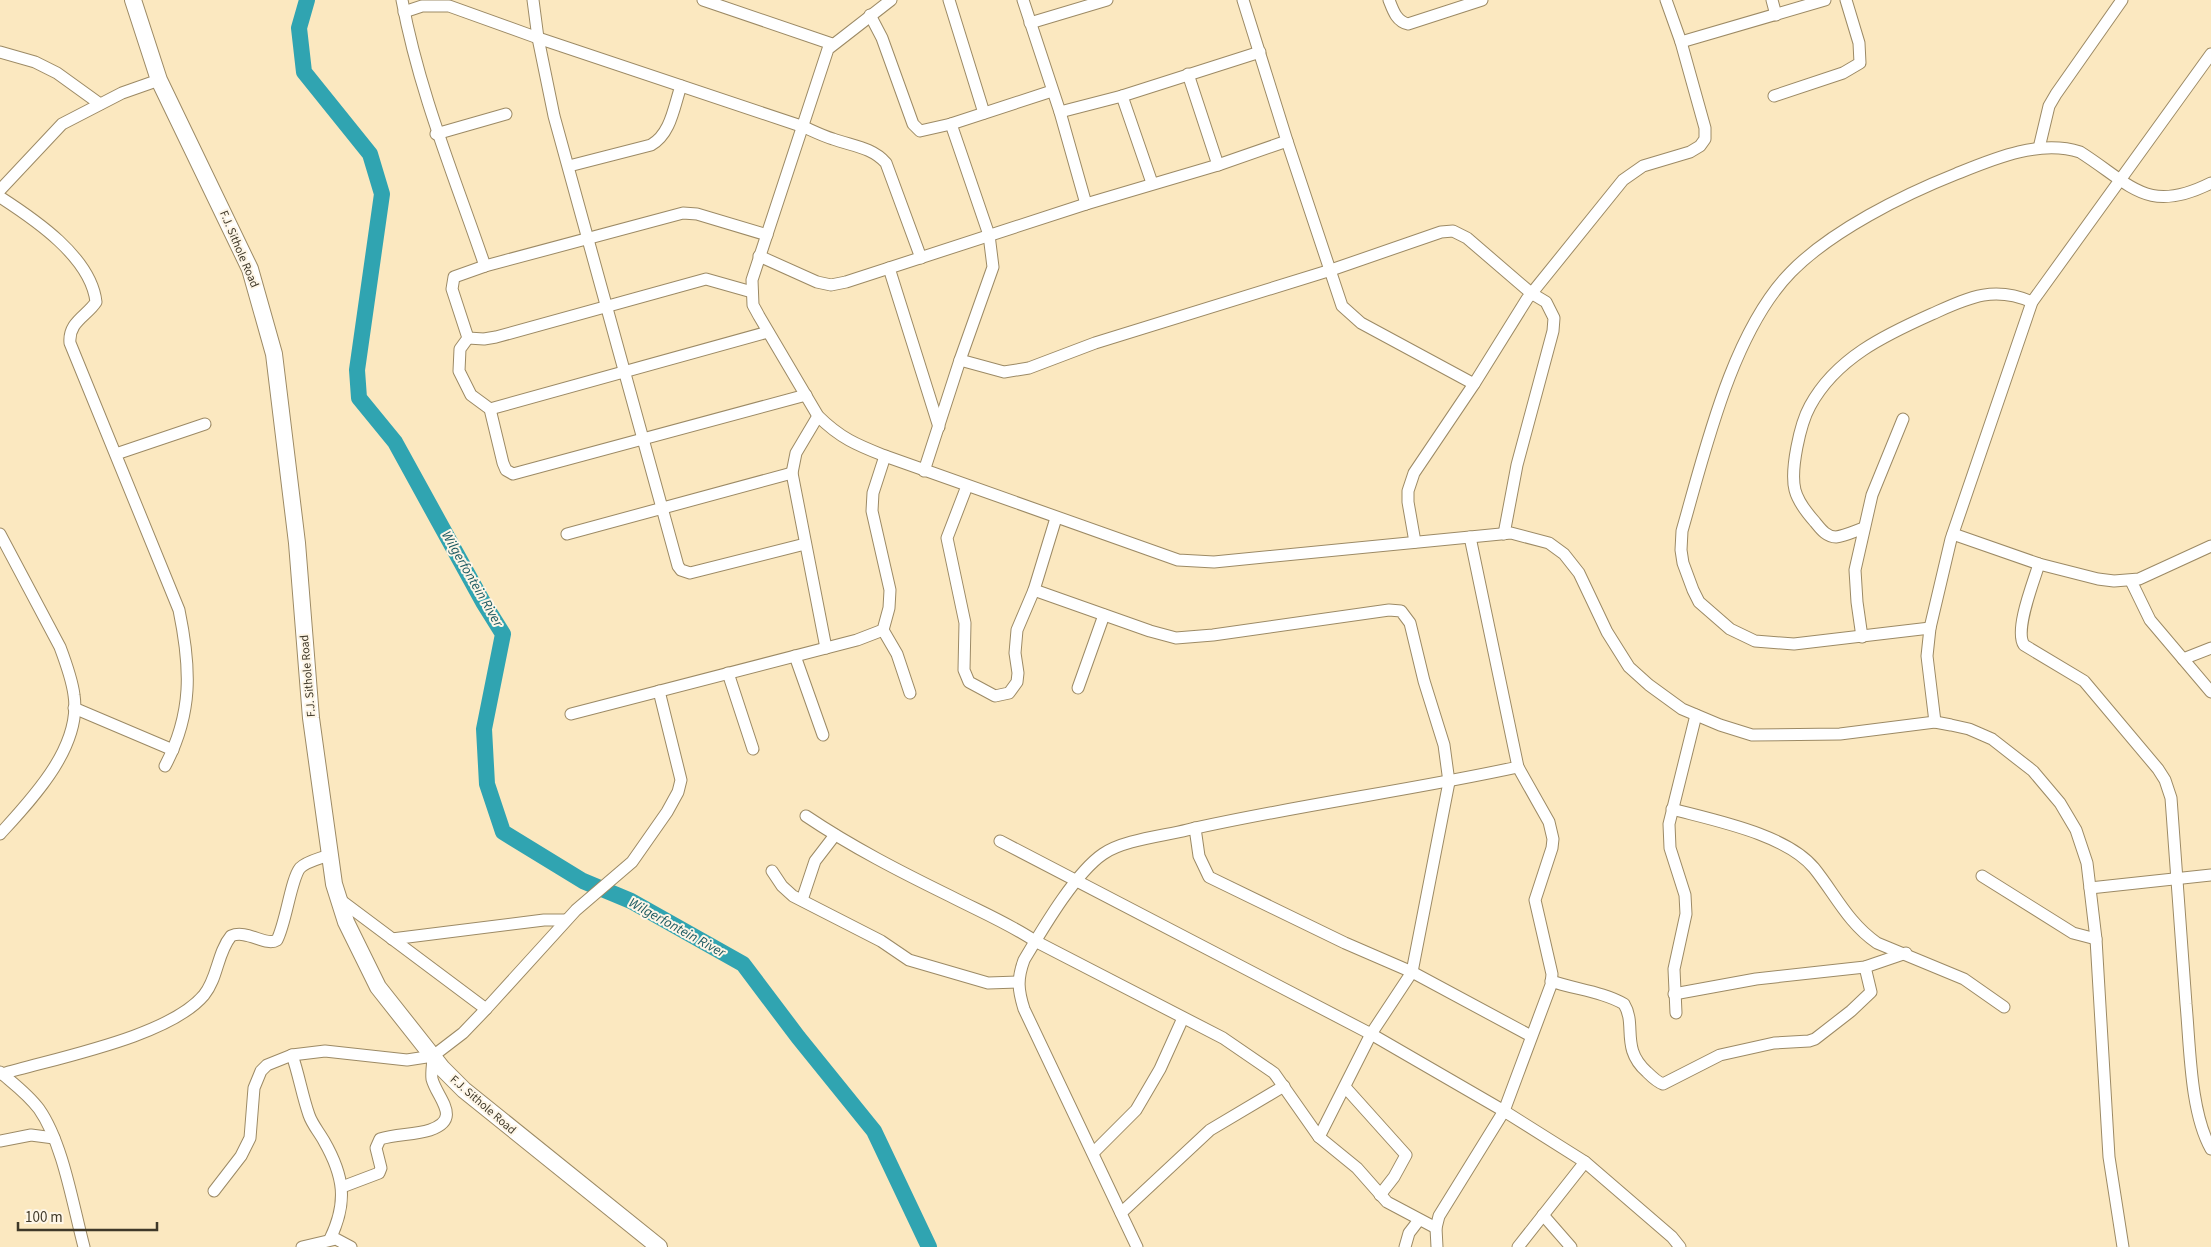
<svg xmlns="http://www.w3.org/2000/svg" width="2211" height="1247" viewBox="0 0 2211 1247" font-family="'Source Sans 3',sans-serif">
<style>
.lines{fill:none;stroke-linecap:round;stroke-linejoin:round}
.river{stroke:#30a4b1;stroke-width:16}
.street-casing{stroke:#9c8a65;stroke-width:13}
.secondary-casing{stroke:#9c8a65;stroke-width:18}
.street{stroke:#fff;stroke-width:11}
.secondary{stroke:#fff;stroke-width:16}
.labels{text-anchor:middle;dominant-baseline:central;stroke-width:4;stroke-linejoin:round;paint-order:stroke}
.street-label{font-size:12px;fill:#3f3828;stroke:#fef6e7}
.water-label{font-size:14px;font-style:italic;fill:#1b5960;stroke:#fef6e7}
</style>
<rect width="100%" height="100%" fill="#fbe8c0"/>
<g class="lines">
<polyline class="river" points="307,0 299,28 304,72 370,154 382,194 357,370 359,398 395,442 483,602 503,634 484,729 487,784 503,832 583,881 631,901 743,964 798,1037 874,1131 929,1247"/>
<g class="street-casing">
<g id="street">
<path d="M402 0C419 92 455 178 485 266"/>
<polyline points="533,0 538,38 554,116 678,566 681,570 690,573 805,544"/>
<polyline points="703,0 832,44"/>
<path d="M891 0 828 49 752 280 753 305 759 316 818 416C840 438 857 445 885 456L1178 560 1214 562 1511 533 1549 543 1564 554 1579 573 1607 632 1629 667 1649 685 1682 709 1720 725 1752 735 1840 734 1935 722 1951 725 1969 729 1992 739 2033 771 2060 803 2076 830 2087 863 2096 939 2109 1157 2123 1247"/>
<polyline points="949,0 984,113"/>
<polyline points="1023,0 1060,112 1086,204"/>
<polyline points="1243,0 1287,141 1342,306 1361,323 1474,384"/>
<path d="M1389 0C1393 10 1396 21 1408 24L1482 0"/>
<polyline points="1666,0 1681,42"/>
<polyline points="1772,0 1776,15"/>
<path d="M404 12 422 6H449L538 38 804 127C813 131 823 136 833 139 852 146 872 147 886 163L921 258"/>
<polyline points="870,15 882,38 913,124 920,131 951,124 1052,91"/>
<polyline points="1030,23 1107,0"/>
<polyline points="0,52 35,62 57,73 100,104"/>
<polyline points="1188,74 1218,165"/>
<polyline points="1122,96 1152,183"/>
<polyline points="1774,96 1843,73 1860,63 1859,43 1846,0"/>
<polyline points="1060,112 1122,96 1260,52"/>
<polyline points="436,134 506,114"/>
<polyline points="2039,148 2049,106 2056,94 2122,0"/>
<path d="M569 166 651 145C671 134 674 106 681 86"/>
<polyline points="0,190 62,124 122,93 159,80"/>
<path d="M0 197C34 219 91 257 96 302 87 316 68 322 70 343L179 610C191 668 193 713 165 766"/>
<polyline points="767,235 697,214 683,213 485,266 454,277 452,289 468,338 460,349 459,371 471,395 490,409 503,463 506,470 513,474 806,395"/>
<polyline points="759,256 817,282 831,285 846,282 1086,204 1218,165 1287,141"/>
<polyline points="889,268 939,427"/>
<polyline points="468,338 484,339 496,337 706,279 752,292"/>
<polyline points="960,360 1004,372 1029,368 1095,343 1331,270 1441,232 1453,231 1467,238 1531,293 1546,302 1554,318 1553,331 1517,465 1504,534"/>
<polyline points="490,409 768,332"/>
<polyline points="818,416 796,453 792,473 826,648"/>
<polyline points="116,454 205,424"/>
<polyline points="924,471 960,360 993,267 989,235 951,124"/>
<polyline points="967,486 947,538 965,623 964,670 969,682 995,696 1009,693 1017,682 1018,673 1015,653 1017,630 1034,590 1056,518"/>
<path d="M1864 528C1855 531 1845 536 1836 537 1826 537 1820 528 1815 522 1807 513 1798 502 1795 490 1790 470 1800 424 1810 406 1836 358 1885 335 1932 314 1968 298 1993 285 2032 302"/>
<path d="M0 534 60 647C66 663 72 679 74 695 82 747 32 799 0 834"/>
<polyline points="567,534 792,473"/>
<polyline points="1953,534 2039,564 2098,579 2114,581 2139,579 2211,546"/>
<polyline points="1415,542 1408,502 1408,491 1414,473 1474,384 1527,299 1623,180 1643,166 1690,152 1700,146 1705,139 1705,128 1681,42 1825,0"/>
<path d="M2039 564C2034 581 2014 630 2024 645L2084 681 2158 769 2165 780 2171 798C2176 867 2181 935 2186 1004 2190 1046 2190 1112 2211 1149"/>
<polyline points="2131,581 2150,620 2211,692"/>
<polyline points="1034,590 1150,631 1176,638 1213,635 1389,610 1401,611 1410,623 1424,681 1444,745 1449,782 1412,972 1371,1034 1319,1137"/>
<path d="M1930 628 1794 644 1755 641 1730 629 1699 602 1693 590 1683 563 1681 550 1682 531C1705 451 1732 332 1791 272 1831 231 1903 195 1956 174 1993 159 2039 139 2080 152 2132 185 2147 215 2211 183"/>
<polyline points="883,630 897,654 910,693"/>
<polyline points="1862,637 1857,602 1855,570 1872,495 1903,419"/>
<polyline points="795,656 823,735"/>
<polyline points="2183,659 2211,648"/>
<polyline points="728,673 753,749"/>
<polyline points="1078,688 1104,615"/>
<polyline points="74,708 173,750"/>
<polyline points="571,714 857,640 883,630 889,608 890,590 872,511 873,493 885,456"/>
<polyline points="1935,722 1927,656 1930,628 1951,539 2032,302 2211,54"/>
<path d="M1672 809C1713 820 1786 834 1814 868 1835 894 1848 923 1877 943L1964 979 2004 1007"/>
<path d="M806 816C852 847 901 872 950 896 979 911 1008 923 1035 941L1223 1038 1274 1073 1319 1137 1357 1168 1387 1202 1436 1228"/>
<polyline points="1195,828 1199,856 1209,877 1345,943 1412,972 1531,1036"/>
<polyline points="1000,841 1371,1034 1504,1111 1585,1162 1672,1237 1680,1247"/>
<polyline points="772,871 782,886 793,896 881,941 909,960 988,983 1018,982"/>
<polyline points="1982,876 2073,933 2096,939"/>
<polyline points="2090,888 2211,875"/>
<polyline points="339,899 486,1009"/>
<polyline points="802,900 815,861 835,835"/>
<polyline points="392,939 544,920 566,920"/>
<path d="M1551 981C1574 989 1604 992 1624 1004 1637 1025 1620 1048 1647 1072 1652 1077 1657 1082 1663 1084L1720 1055 1774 1043 1809 1041 1815 1039 1851 1011 1871 992 1865 967"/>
<polyline points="1674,994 1756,979 1865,967 1906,953"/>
<polyline points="1676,1013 1674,969 1686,914 1685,895 1670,848 1669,824 1696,715"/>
<path d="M292 1055C299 1075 302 1095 309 1115 312 1124 319 1132 324 1141 344 1176 348 1202 330 1239"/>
<path d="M0 1072C14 1084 28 1094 39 1109 63 1143 73 1206 84 1247"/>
<path d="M2 1074C55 1058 169 1037 204 995 218 978 217 953 231 936 247 929 266 947 277 940 286 923 291 879 300 868 307 861 319 859 329 855"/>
<polyline points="1345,1087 1406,1155 1394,1177 1380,1195"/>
<polyline points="0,1141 31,1135 54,1138"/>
<polyline points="1093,1153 1136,1110 1160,1069 1183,1018"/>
<path d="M342 1187 379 1173 381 1168 376 1148 380 1139C396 1134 414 1135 430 1130 463 1119 437 1098 432 1079 431 1072 433 1063 433 1056"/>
<polyline points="214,1191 241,1156 250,1138 254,1088 261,1071 267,1065 292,1055 325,1051 407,1060 433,1056 463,1033 486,1009 576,910 632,862 667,812 678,792 681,780 659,691"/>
<polyline points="1121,1213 1210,1130 1284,1086"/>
<polyline points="1543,1215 1571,1247"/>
<polyline points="302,1247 336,1239 351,1247"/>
<path d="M1137 1247 1024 1009C1018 990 1017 979 1024 960 1042 930 1075 873 1103 854 1123 840 1163 836 1187 830 1297 805 1408 791 1518 767"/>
<polyline points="1405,1247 1409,1233 1419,1220"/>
<polyline points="1437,1247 1436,1228 1439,1216 1504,1111 1551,985 1552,974 1535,900 1552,848 1553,839 1549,822 1518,767 1470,537"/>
<polyline points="1518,1247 1585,1162"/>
</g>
</g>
<g class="secondary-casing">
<polyline id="secondary" points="133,0 159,80 250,269 274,354 297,543 311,718 334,884 346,922 378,987 442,1068 464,1090 659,1247"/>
</g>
<use href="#street" class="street"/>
<use href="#secondary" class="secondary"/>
</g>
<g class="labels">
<g class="street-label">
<text transform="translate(239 249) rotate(67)">F.J. Sithole Road</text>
<text transform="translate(308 676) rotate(-95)">F.J. Sithole Road</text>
<text transform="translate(483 1105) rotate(41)">F.J. Sithole Road</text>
</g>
<g class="water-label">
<text transform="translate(472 579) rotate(60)">Wilgerfontein River</text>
<text transform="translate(677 928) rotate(29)">Wilgerfontein River</text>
</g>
</g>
<path d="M18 1222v8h139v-8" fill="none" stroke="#3f3828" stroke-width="2.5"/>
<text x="25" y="1222" font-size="15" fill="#3f3828" stroke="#fef6e7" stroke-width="4" paint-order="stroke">100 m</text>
</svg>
